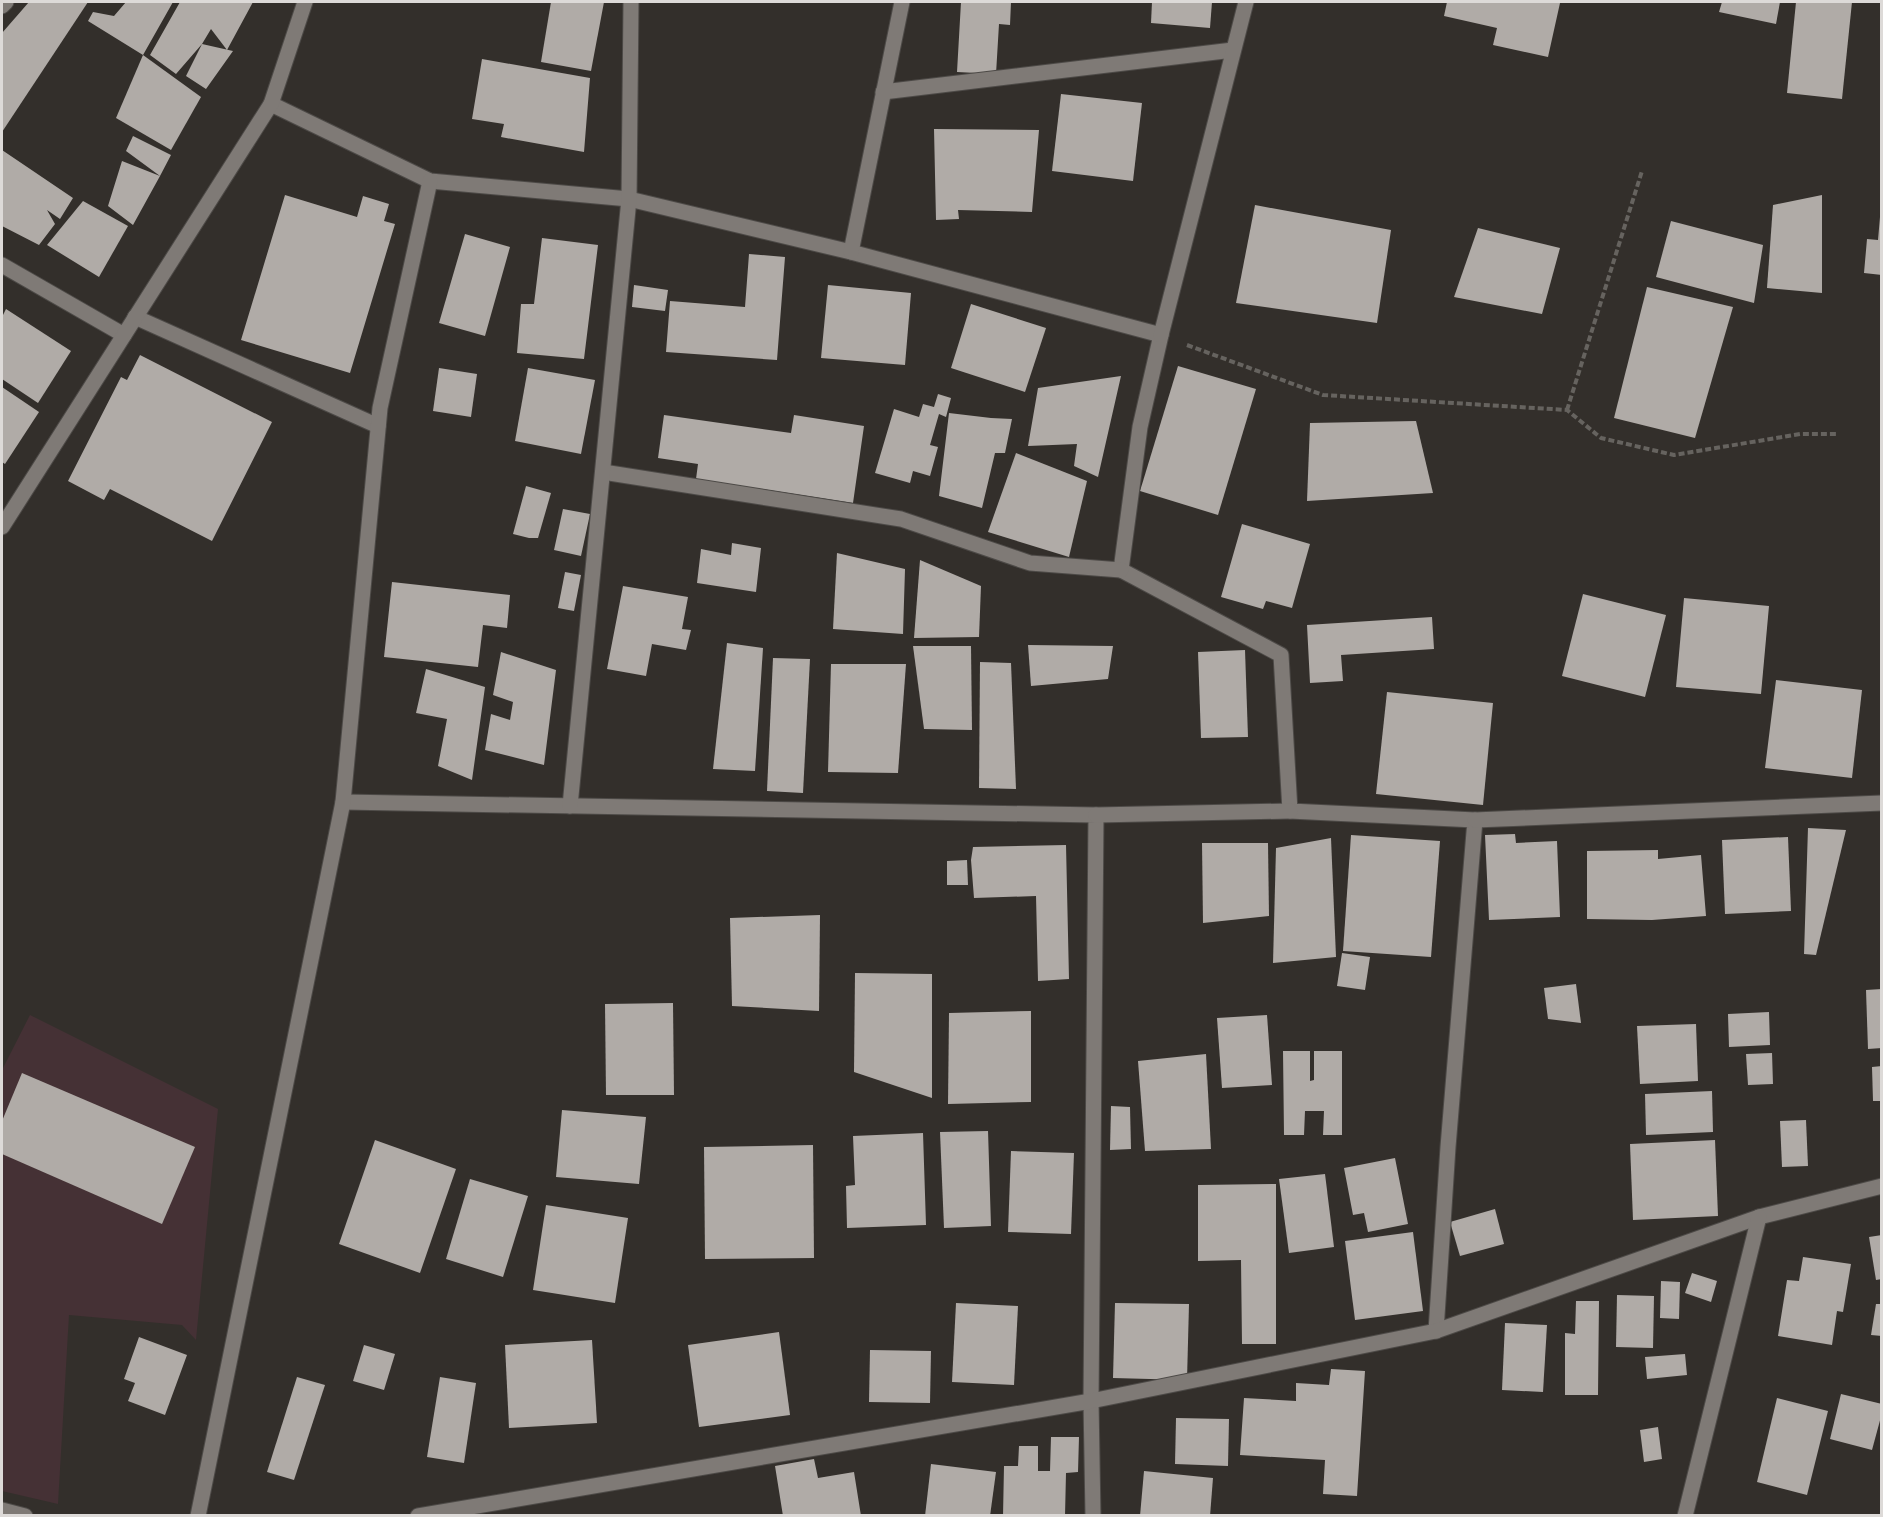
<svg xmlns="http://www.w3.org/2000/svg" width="1883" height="1517" viewBox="0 0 1883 1517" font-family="Lato,sans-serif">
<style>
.education{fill:#453135}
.building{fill:#b0aba7}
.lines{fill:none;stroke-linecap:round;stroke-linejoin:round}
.minor-casing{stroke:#4d4a47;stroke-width:17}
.path{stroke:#66635f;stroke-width:4;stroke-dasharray:6 3;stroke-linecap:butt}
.minor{stroke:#7f7a76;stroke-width:15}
</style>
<rect width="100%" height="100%" fill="#332f2b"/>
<polygon class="education" points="30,1015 218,1109 196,1340 182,1325 69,1315 58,1504 2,1491 2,1070"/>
<g class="building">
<polygon points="29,2 88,2 2,132 2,33"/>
<polygon points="126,2 173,2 143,55 88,21 93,12 114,16"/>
<polygon points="180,2 253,2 227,50 211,29 202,44 233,51 206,89 186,76 202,44 176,74 150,55"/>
<polygon points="551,2 604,2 591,71 541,62"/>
<polygon points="961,2 1011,2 1010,25 999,24 996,74 957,72"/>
<polygon points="1152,2 1212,2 1210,28 1151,23"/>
<polygon points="1447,2 1560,3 1548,57 1493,45 1497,28 1444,16"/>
<polygon points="1722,2 1780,2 1776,24 1719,12"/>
<polygon points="1796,2 1852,2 1842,99 1787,93"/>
<polygon points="143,55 201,97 171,150 116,118"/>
<polygon points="482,59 590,78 584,152 501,137 504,124 472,119"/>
<polygon points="1061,94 1142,103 1133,181 1052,171"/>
<polygon points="934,129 1039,130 1032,212 958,210 959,219 936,220"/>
<polygon points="133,136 171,155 160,176 133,225 108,206 122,161 160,176 126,151"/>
<polygon points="2,150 73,198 60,219 47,210 55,224 39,245 2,226"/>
<polygon points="285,195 357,217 363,196 389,204 384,221 395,224 350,373 241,340"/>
<polygon points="1822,195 1822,293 1767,288 1773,205"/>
<polygon points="83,201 128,226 99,277 47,245"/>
<polygon points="1255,205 1391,230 1377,323 1236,303"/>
<polygon points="1880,217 1882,217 1882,275 1864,273 1867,239 1878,240"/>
<polygon points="1671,221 1763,245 1754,303 1656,277"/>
<polygon points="1478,228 1560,248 1542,314 1454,297"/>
<polygon points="465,234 510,247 485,336 439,323"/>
<polygon points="542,238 598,245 584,359 517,353 521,304 534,304"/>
<polygon points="749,254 785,257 777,360 666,352 670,301 745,307"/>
<polygon points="634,285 668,290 665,311 632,307"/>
<polygon points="828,285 911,293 905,365 821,358"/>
<polygon points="1647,287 1733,307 1695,438 1614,418"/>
<polygon points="971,304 1046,328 1025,392 951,368"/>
<polygon points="6,309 71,351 38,403 2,379 2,317"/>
<polygon points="140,355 272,422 212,541 110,489 104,500 68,481 121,377 127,380"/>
<polygon points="1178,366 1256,389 1218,515 1140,491"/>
<polygon points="439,368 477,374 471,417 433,411"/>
<polygon points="528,368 595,380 581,454 515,441"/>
<polygon points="1121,376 1098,477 1074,466 1077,444 1028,446 1038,388"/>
<polygon points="2,387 39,412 5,464 2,462"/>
<polygon points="938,394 951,398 946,417 939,414 930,445 938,447 930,476 913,471 910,483 875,473 894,409 919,417 923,404 934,407"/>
<polygon points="949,413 991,418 1012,419 1005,453 995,453 982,508 939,496"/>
<polygon points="664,415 791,433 794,415 864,426 853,503 696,479 698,464 658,458"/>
<polygon points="1416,421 1433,493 1307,501 1310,423"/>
<polygon points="1016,453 1087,481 1069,557 988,532"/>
<polygon points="526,486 551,493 538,538 529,538 513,534"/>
<polygon points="563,509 590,514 581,556 554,550"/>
<polygon points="1242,524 1310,544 1292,608 1266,601 1263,609 1221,597"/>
<polygon points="732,543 761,548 756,592 697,583 701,549 731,555"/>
<polygon points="837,553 905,569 903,634 833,629"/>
<polygon points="920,560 981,586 979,637 914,638"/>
<polygon points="565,572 581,575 574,611 558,608"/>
<polygon points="392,582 510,595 507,628 483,625 478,667 384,657"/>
<polygon points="623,586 688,597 682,629 691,630 686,650 652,644 646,676 607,669"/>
<polygon points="1583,594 1666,615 1645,697 1562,676"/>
<polygon points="1684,598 1769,606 1761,694 1676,687"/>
<polygon points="1432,617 1434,649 1341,655 1343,681 1310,683 1307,625"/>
<polygon points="727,643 763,648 755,771 713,769"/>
<polygon points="1028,645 1113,646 1108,679 1031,686"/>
<polygon points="913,646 971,646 972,730 924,729"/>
<polygon points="1245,650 1248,737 1201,738 1198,652"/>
<polygon points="501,652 556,670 544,765 485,750 491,714 510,720 513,702 493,695"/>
<polygon points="773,658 810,659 803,793 767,791"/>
<polygon points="980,662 1011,663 1016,789 979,788"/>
<polygon points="831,664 906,664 898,773 828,772"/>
<polygon points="426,669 485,687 472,780 438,766 447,719 416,713"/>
<polygon points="1776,680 1862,690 1852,778 1765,768"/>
<polygon points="1387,692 1493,703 1483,805 1376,794"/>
<polygon points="1808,828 1846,830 1816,955 1804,954"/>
<polygon points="1515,834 1516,843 1557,841 1560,917 1489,920 1485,835"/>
<polygon points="1351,835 1440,841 1431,957 1343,951"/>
<polygon points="1788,837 1791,911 1725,914 1722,840"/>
<polygon points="1331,838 1336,957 1273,963 1276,848"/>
<polygon points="1202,843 1268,843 1269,916 1203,923"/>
<polygon points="1066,845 1069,979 1038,981 1036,896 974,898 971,860 973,847"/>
<polygon points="1658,850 1658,859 1701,855 1706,916 1652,920 1587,919 1587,851"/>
<polygon points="967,860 968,885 947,885 947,861"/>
<polygon points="820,915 819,1011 732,1006 730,918"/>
<polygon points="1342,953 1370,957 1365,990 1337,986"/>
<polygon points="855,973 932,974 932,1098 854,1072"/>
<polygon points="1576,984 1581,1023 1548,1019 1544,988"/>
<polygon points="1882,989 1882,1048 1868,1049 1866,990"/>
<polygon points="673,1003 674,1095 606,1095 605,1004"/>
<polygon points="1031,1011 1031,1102 948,1104 949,1013"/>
<polygon points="1769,1012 1770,1045 1729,1047 1728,1014"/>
<polygon points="1267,1015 1272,1085 1222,1088 1217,1018"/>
<polygon points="1696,1024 1698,1081 1640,1084 1637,1026"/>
<polygon points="1283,1051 1310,1051 1310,1081 1314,1080 1314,1051 1342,1051 1342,1135 1323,1135 1324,1111 1305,1111 1304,1135 1284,1135"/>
<polygon points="1772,1053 1773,1084 1748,1085 1746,1054"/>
<polygon points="1206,1054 1211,1149 1145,1151 1138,1061"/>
<polygon points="1882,1066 1882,1101 1873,1101 1872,1067"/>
<polygon points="22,1073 195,1147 162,1224 2,1154 2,1121"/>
<polygon points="1712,1091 1713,1132 1646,1135 1645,1094"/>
<polygon points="1111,1106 1130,1107 1131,1149 1110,1150"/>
<polygon points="562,1110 646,1117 639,1184 556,1177"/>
<polygon points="1806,1120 1808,1166 1782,1167 1780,1121"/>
<polygon points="988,1131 991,1226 944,1228 940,1132"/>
<polygon points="923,1133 926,1225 847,1228 846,1186 855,1185 853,1136"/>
<polygon points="375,1140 456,1169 420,1273 339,1244"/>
<polygon points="1715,1140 1718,1216 1633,1220 1630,1144"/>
<polygon points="813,1145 814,1258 705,1259 704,1147"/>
<polygon points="1011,1151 1074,1153 1071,1234 1008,1232"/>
<polygon points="1395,1158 1408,1224 1368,1232 1364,1213 1353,1215 1344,1168"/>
<polygon points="1325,1174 1334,1247 1289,1253 1279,1179"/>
<polygon points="470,1179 528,1196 503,1277 446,1259"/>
<polygon points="1276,1184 1276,1344 1242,1344 1241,1260 1198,1261 1198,1185"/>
<polygon points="546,1205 628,1218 615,1303 533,1290"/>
<polygon points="1495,1209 1504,1244 1460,1256 1450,1222"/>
<polygon points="1413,1232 1423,1311 1355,1320 1345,1241"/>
<polygon points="1882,1235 1882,1279 1876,1280 1869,1237"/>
<polygon points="1803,1257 1851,1264 1843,1312 1837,1311 1832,1345 1778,1336 1787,1280 1799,1281"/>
<polygon points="1692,1273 1717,1281 1711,1302 1685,1293"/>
<polygon points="1661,1281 1680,1282 1679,1319 1660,1318"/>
<polygon points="1617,1295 1654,1296 1653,1348 1616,1347"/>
<polygon points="1576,1301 1599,1301 1598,1395 1565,1395 1565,1333 1575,1334"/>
<polygon points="956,1303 1018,1306 1014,1385 952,1382"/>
<polygon points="1115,1303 1189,1304 1187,1380 1113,1378"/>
<polygon points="1876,1304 1882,1304 1882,1336 1871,1335"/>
<polygon points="1505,1323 1547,1325 1543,1392 1502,1390"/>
<polygon points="779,1332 790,1415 699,1427 688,1345"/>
<polygon points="139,1337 187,1355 165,1415 128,1401 135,1383 124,1379"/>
<polygon points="592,1340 597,1423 509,1428 505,1345"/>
<polygon points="364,1345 395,1354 384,1390 353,1381"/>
<polygon points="870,1350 931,1351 930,1403 869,1402"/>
<polygon points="1685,1354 1687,1375 1647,1379 1645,1357"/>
<polygon points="1331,1369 1365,1371 1357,1496 1323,1494 1325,1460 1240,1455 1244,1398 1296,1401 1296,1383 1329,1385"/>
<polygon points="297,1377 325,1385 294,1480 267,1472"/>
<polygon points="440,1377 476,1383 464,1463 427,1457"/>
<polygon points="1841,1394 1882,1404 1882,1413 1872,1450 1830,1439"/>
<polygon points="1777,1398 1828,1411 1807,1495 1757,1482"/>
<polygon points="1176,1418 1229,1419 1228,1466 1175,1464"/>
<polygon points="1658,1427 1662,1459 1644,1462 1640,1430"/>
<polygon points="1051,1437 1079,1437 1078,1472 1066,1473 1065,1516 1003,1516 1004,1466 1018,1466 1019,1446 1038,1446 1038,1471 1050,1471"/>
<polygon points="814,1459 818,1478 854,1472 861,1516 783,1516 775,1466"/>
<polygon points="931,1464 996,1472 990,1516 925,1516"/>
<polygon points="1144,1471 1213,1478 1210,1516 1140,1516"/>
</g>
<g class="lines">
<g class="minor-casing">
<g id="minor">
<polyline points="2,6 6,2"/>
<polyline points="883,92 1233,50"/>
<polyline points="271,104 430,181 629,199 851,252 1161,335 1140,427 1121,570 1281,655 1290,811 1475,820 1448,1147 1436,1331"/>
<polyline points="851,252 902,2"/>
<polyline points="2,265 124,335"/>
<polyline points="135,317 378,426"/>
<polyline points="1161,335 1246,2"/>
<polyline points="603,472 901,519 1030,563 1121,570"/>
<polyline points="2,527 271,104 305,2"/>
<polyline points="343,802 1096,815 1091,1401 1093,1516"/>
<polyline points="570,806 629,199 631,2"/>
<polyline points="1096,815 1290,811"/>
<polyline points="1475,820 1882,803"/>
<polyline points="2,1510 25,1516"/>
<polyline points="198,1516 343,802 380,408 430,181"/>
<polyline points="418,1516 1091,1401 1436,1331 1759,1217 1882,1186"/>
<polyline points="1685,1516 1759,1217"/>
</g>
</g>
<g class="path">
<polyline points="1187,345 1323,395 1567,410 1601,438 1674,455 1800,434 1838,434"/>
<polyline points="1567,410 1642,171"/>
</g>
<use href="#minor" class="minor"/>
</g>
<rect width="1883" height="1517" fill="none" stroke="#dddad8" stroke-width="6"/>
</svg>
